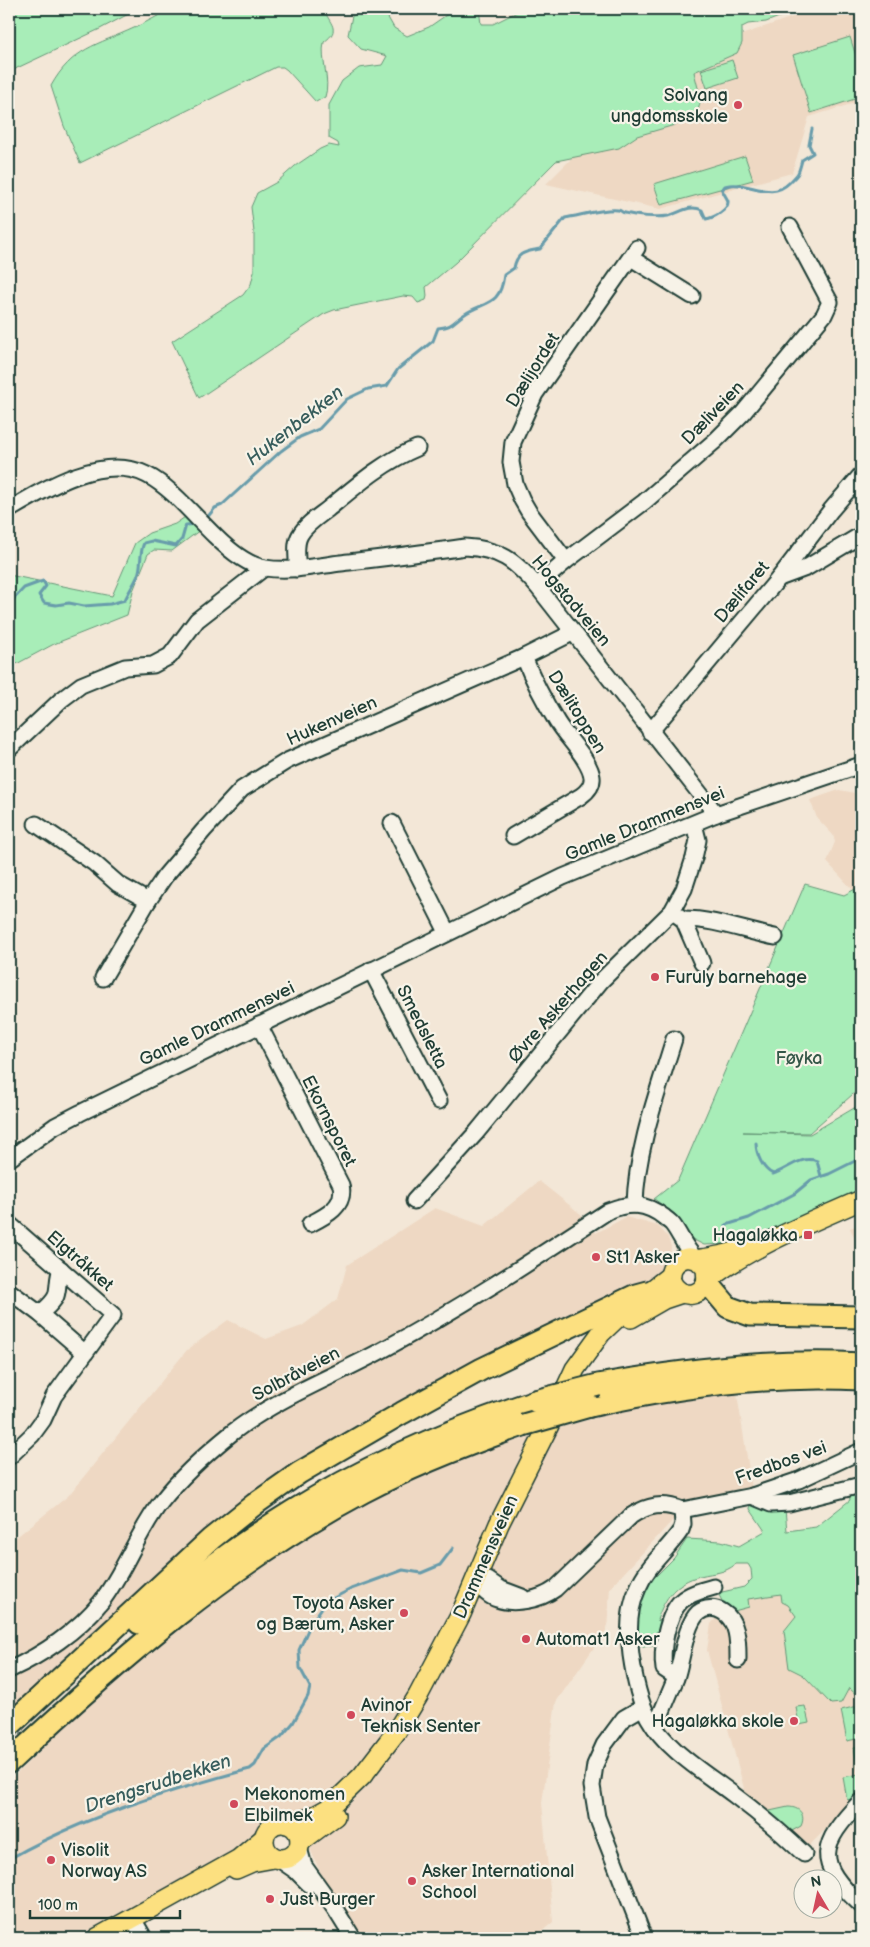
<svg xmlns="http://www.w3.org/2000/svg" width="870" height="1947" viewBox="0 0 870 1947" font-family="'Balsamiq Sans',sans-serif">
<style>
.built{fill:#eed8c3}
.green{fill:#a8edb8;stroke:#649576}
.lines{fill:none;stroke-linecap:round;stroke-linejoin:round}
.stream{stroke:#679cab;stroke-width:3}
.minor-casing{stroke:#1f3d34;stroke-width:19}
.major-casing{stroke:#1f3d34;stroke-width:22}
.highway-casing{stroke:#1f3d34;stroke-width:25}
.minor{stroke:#f7f3e8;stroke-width:15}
.major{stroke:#fce080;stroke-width:19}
.highway{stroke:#fce080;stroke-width:21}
.highway-bridge-casing{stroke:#1f3d34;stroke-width:25;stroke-linecap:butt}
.highway-bridge{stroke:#fce080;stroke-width:21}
.poi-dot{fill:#d1495b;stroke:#f7f3e8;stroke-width:2}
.labels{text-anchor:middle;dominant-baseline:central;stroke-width:4.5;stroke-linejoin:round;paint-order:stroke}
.poi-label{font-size:18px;fill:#1f3d34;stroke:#f7f3e8;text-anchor:start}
.street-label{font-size:18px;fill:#1f3d34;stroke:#f7f3e8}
.park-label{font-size:18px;fill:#345748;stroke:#f7f3e8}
.water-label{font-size:19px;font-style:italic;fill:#375d5c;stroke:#f7f3e8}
</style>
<rect width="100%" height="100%" fill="#f3e7d7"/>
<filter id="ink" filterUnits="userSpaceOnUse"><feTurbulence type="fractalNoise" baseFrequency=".02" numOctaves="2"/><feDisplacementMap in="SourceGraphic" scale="10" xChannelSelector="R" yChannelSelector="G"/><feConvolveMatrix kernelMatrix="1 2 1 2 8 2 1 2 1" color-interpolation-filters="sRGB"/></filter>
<g filter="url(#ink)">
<g class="built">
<polygon points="816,9 861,9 861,101 809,117 792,173 660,209 546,184 621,109 741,35"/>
<polygon points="839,790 861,794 861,886 853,890 827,862 835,842 833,835 817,818 810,800"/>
<polygon points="539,1181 582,1215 596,1233 626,1217 658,1226 668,1237 671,1247 670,1254 663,1268 645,1281 580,1311 293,1469 9,1718 9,1543 68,1496 187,1350 228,1320 266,1339 302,1326 338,1299 347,1265 435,1208 484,1226"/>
<polygon points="861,1224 861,1252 850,1228"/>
<polygon points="737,1394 753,1495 683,1509 610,1588 607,1629 556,1702 542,1803 553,1922 534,1938 354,1938 336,1909 299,1823 213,1868 87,1938 9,1938 9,1781 76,1716 227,1587 328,1524 435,1465 572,1424 678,1397"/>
<polygon points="785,1588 861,1639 861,1793 809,1846 745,1792 707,1650 711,1624 727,1605"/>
</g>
<g class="green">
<polygon points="9,9 138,9 100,29 17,68 9,74"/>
<path d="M171 9H324C329 24 342 29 324 42 320 61 331 79 325 97L316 102 287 70 283 67H276L80 163 64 126 51 86C72 48 97 45 134 28 147 22 159 15 171 9Z"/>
<polygon points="455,9 479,9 481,24 493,24 523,9 800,9 766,22 748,24 742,27 742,43 737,53 694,72 701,100 698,110 685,122 637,136 619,148 556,161 456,262 426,287 427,296 426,300 418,303 413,297 403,296 334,310 324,314 199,398 172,341 243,295 251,284 254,272 254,232 251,207 257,193 277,182 295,166 320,149 329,145 339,147 338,143 329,138 329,105 342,81 359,68 382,65 387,56 361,49 348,35 352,16 362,10 386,14 394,28 407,36 429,27"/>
<polygon points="850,37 861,72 861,97 811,113 793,55"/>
<polygon points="732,60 738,78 707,88 701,70"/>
<polygon points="745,156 753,180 661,205 654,184"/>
<polygon points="191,513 204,527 172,551 154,550 148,554 133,591 127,615 54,644 9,668 9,575 112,596 135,543 149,533 175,524"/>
<polygon points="805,884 844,895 861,886 861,1087 809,1133 743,1132 810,1134 861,1104 861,1186 852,1194 786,1225 749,1240 727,1247 723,1244 704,1245 692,1239 675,1214 654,1199 678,1180"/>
<path d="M861 1490V1699L849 1688 841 1703 831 1704 803 1675 789 1668 784 1631 796 1616 788 1605 782 1602 781 1594 748 1599 749 1607 734 1611 724 1605 718 1593 744 1587 752 1579 751 1569 748 1564H736C723 1574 716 1572 700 1576 676 1582 665 1597 657 1620L667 1623 659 1646H639L637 1620 641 1601 651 1581 674 1558 687 1539 721 1541 739 1546 765 1531 750 1509 752 1496 785 1509 787 1531 816 1527 850 1500 849 1493Z"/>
<polygon points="805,1706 809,1723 799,1725 796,1707"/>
<polygon points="858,1706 861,1722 861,1738 847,1741 841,1710"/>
<polygon points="861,1747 861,1791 855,1798 847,1800 843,1777 859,1774 854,1748"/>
<path d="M788 1807C800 1807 806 1815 801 1826L790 1832 765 1812Z"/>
</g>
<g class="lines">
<g class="stream">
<path d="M205 520 215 508 222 505 281 451 300 437 319 429 347 399 368 389 387 386 398 369 433 341 438 328C455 326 452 322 465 314 485 301 500 307 504 275L514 268C517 252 525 252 540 249L565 218C579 216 604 208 618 210 623 211 620 212 625 213 636 216 657 218 668 216 680 213 689 204 702 210L706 219C713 218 729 210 728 201 727 198 724 194 722 190L725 186C747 179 770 202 789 183 799 173 798 175 802 160L813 153 809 145 812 129"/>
<path d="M9 604 24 588 43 581 46 586 39 595 44 603 56 605 69 603 84 606 110 604 125 600C129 591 135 583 138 575 142 565 139 553 144 543L152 541 176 546 182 539 186 525 197 524"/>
<path d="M756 1143C756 1154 763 1170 773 1174 787 1170 800 1155 817 1161L821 1176"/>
<polyline points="726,1225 749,1218 794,1194 811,1180 829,1174 861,1158"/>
<path d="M9 1859C63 1828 120 1807 179 1789 203 1782 226 1775 250 1769L255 1765 264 1749 281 1737 293 1723 308 1696 310 1687 300 1668 299 1650 311 1623 326 1602 351 1589 395 1573 403 1570 421 1573 440 1565 453 1548"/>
</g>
<g class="minor-casing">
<g id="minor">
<polyline points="631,258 692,296"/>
<path d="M9 510C46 488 103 453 147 475 171 487 195 517 215 536 227 548 247 565 265 568 290 572 317 566 341 563 382 558 424 553 465 547 500 549 514 560 537 586L716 814"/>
<polyline points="566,561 529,512 522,500 515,484 511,462 513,442 535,394 637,248"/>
<path d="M297 569C298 557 294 545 300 535 306 524 319 516 328 509 356 486 383 462 417 448"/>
<polyline points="779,578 806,568 861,535"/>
<polyline points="537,586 566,561 644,502 716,440 743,413 824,315 830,302 790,227"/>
<polyline points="650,732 779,578 831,510 861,475"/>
<polyline points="9,749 61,700 81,685 125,667 153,665 170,656 197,620 264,568"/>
<polyline points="392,823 447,932"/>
<polyline points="36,824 94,863 118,884 148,901"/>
<path d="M513 836 581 796C588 791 593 785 592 777 590 760 566 737 557 722 544 701 533 680 524 657"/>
<polyline points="677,915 683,919 702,963"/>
<path d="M683 919C715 919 744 931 775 937"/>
<polyline points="371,970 439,1101"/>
<polyline points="103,978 148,901 165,876 204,830 242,789 287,761 524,657 574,632"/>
<path d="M259 1025 341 1185C346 1206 326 1216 310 1224"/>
<polyline points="9,1159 55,1126 80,1113 563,877 716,814 861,765"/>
<polyline points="414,1201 476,1133 601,981 672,911 684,889 694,858 698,840 694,824"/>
<path d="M635 1205C636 1151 658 1091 674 1039"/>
<polyline points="9,1224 113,1315 54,1396 43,1420 32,1435 9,1457"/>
<polyline points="9,1291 40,1314 85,1353"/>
<path d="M40 1314C45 1309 53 1303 56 1296 59 1287 57 1278 61 1269"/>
<polyline points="752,1496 771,1504 789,1503 861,1485"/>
<polyline points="682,1510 752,1496 799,1480 861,1451"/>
<path d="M475 1582C481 1588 489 1597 497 1599 514 1605 540 1600 555 1589L631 1516C648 1505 663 1502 682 1510L683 1524 681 1530C668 1550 647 1565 638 1588 628 1609 628 1632 631 1655 634 1676 638 1698 648 1717 667 1751 704 1772 734 1795 758 1813 782 1833 804 1854"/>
<polyline points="475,1582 488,1580 501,1589 522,1597"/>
<path d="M9 1670C42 1655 78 1631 101 1602 125 1571 137 1533 161 1502 181 1476 207 1453 233 1432 280 1396 336 1376 388 1347 464 1306 536 1258 608 1211 629 1202 646 1203 664 1217 667 1220 671 1222 673 1225 681 1236 685 1248 695 1258"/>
<path d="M676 1677 664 1669C661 1650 667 1615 681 1601 690 1593 703 1590 714 1587"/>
<polyline points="643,1707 624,1718 604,1745 595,1765 592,1786 597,1817 644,1938"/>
<path d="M655 1728C662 1711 669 1695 676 1678 682 1661 685 1625 698 1613 705 1607 715 1607 723 1612 739 1622 738 1644 738 1660"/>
<path d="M861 1801C819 1845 814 1862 861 1905"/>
<polyline points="299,1848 304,1866 335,1909 353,1938"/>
<polyline points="280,1860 296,1871 309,1884"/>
<polyline points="136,1924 144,1938"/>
</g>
</g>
<g class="major-casing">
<g id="major">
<path d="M698 1260 706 1268 707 1282C694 1308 661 1288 673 1267 676 1262 680 1259 686 1258 691 1257 696 1260 701 1259 721 1257 742 1250 761 1245"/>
<path d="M708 1279C756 1244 807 1224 861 1200"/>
<polyline points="631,1318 664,1299 682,1293"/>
<circle cx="282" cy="1841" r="18"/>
<polyline points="287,1824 311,1818 329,1808 362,1776 396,1732 418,1696 461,1614 499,1524 548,1427 575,1369 601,1333 621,1314 671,1275"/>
<polyline points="300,1842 335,1816"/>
<polyline points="236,1869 252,1862 274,1858"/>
<polyline points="97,1938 239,1859 264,1838"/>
</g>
</g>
<g class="highway-casing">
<g id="highway">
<polyline points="707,1282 728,1307 750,1315 861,1317"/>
<path d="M598 1385C685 1370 772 1359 861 1364"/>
<path d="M590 1406C680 1386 769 1374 861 1379"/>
<path d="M139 1623C189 1583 239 1544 293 1511 369 1464 451 1429 535 1401"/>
<polyline points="9,1726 211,1539 255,1504 299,1473 402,1413 482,1369 636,1295 647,1292"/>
<path d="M9 1762C118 1661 231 1562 363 1492 414 1465 468 1444 523 1425"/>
</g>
</g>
<use href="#minor" class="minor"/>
<use href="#major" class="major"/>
<use href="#highway" class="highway"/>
<g class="highway-bridge-casing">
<g id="highway-bridge">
<polyline points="535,1401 598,1385"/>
<polyline points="523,1425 590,1406"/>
</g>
</g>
<use href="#highway-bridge" class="highway-bridge"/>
</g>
</g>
<g class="poi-dot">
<circle cx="738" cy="105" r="5"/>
<circle cx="655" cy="977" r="5"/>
<rect x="803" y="1230" width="10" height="10" rx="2.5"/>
<circle cx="596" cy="1257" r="5"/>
<circle cx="404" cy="1613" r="5"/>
<circle cx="526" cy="1639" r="5"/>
<circle cx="351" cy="1715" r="5"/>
<circle cx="794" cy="1721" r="5"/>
<circle cx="234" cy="1804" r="5"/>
<circle cx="51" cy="1860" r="5"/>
<circle cx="412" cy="1881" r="5"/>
<circle cx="270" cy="1899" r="5"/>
</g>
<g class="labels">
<g class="poi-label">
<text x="728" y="95" text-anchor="end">Solvang<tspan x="728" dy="21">ungdomsskole</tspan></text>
<text x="665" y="977">Furuly barnehage</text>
<text x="798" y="1235" text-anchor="end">Hagaløkka</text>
<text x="606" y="1257">St1 Asker</text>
<text x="394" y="1603" text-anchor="end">Toyota Asker<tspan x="394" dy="21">og Bærum, Asker</tspan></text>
<text x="536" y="1639">Automat1 Asker</text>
<text x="361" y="1705">Avinor<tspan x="361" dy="21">Teknisk Senter</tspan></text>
<text x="784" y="1721" text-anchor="end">Hagaløkka skole</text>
<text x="244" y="1794">Mekonomen<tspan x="244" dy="21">Elbilmek</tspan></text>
<text x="61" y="1850">Visolit<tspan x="61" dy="21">Norway AS</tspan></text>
<text x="422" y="1871">Asker International<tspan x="422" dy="21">School</tspan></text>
<text x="280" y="1899">Just Burger</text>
</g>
<g class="street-label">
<text transform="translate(533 370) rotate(-58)">Dælijordet</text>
<text transform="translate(713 413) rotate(-46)">Dæliveien</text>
<text transform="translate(742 592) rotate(-50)">Dælifaret</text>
<text transform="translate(571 601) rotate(50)">Hogstadveien</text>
<text transform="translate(577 712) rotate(58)">Dælitoppen</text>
<text transform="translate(332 721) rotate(-24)">Hukenveien</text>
<text transform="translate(645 824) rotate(-22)">Gamle Drammensvei</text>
<text transform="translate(558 1007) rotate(-49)">Øvre Askerhagen</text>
<text transform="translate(217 1024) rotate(-26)">Gamle Drammensvei</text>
<text transform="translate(422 1027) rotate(63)">Smedsletta</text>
<text transform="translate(329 1121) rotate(63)">Ekornsporet</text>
<text transform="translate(80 1261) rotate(41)">Elgtråkket</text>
<text transform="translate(296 1374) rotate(-28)">Solbråveien</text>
<text transform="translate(781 1463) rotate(-20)">Fredbos vei</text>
<text transform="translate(486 1557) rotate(-66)">Drammensveien</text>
</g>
<g class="park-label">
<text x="799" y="1058">Føyka</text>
</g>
<g class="water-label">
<text transform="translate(295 426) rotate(-38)">Hukenbekken</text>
<text transform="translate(158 1784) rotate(-18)">Drengsrudbekken</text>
</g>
</g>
<rect width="870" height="1947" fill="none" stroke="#f7f3e8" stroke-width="30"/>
<rect x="15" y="15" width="840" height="1917" fill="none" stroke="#1f3d34" stroke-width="2" filter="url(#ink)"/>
<g transform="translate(818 1894) rotate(351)"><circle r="24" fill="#f7f3e8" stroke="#a1aaa0"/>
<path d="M0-4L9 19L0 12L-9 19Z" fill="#d1495b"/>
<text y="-8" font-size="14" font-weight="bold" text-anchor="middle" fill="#1f3d34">N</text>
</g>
<path d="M30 1910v8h150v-8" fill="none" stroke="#1f3d34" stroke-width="2.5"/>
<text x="38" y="1910" font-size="15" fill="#1f3d34" stroke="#f7f3e8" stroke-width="4" paint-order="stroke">100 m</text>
</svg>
